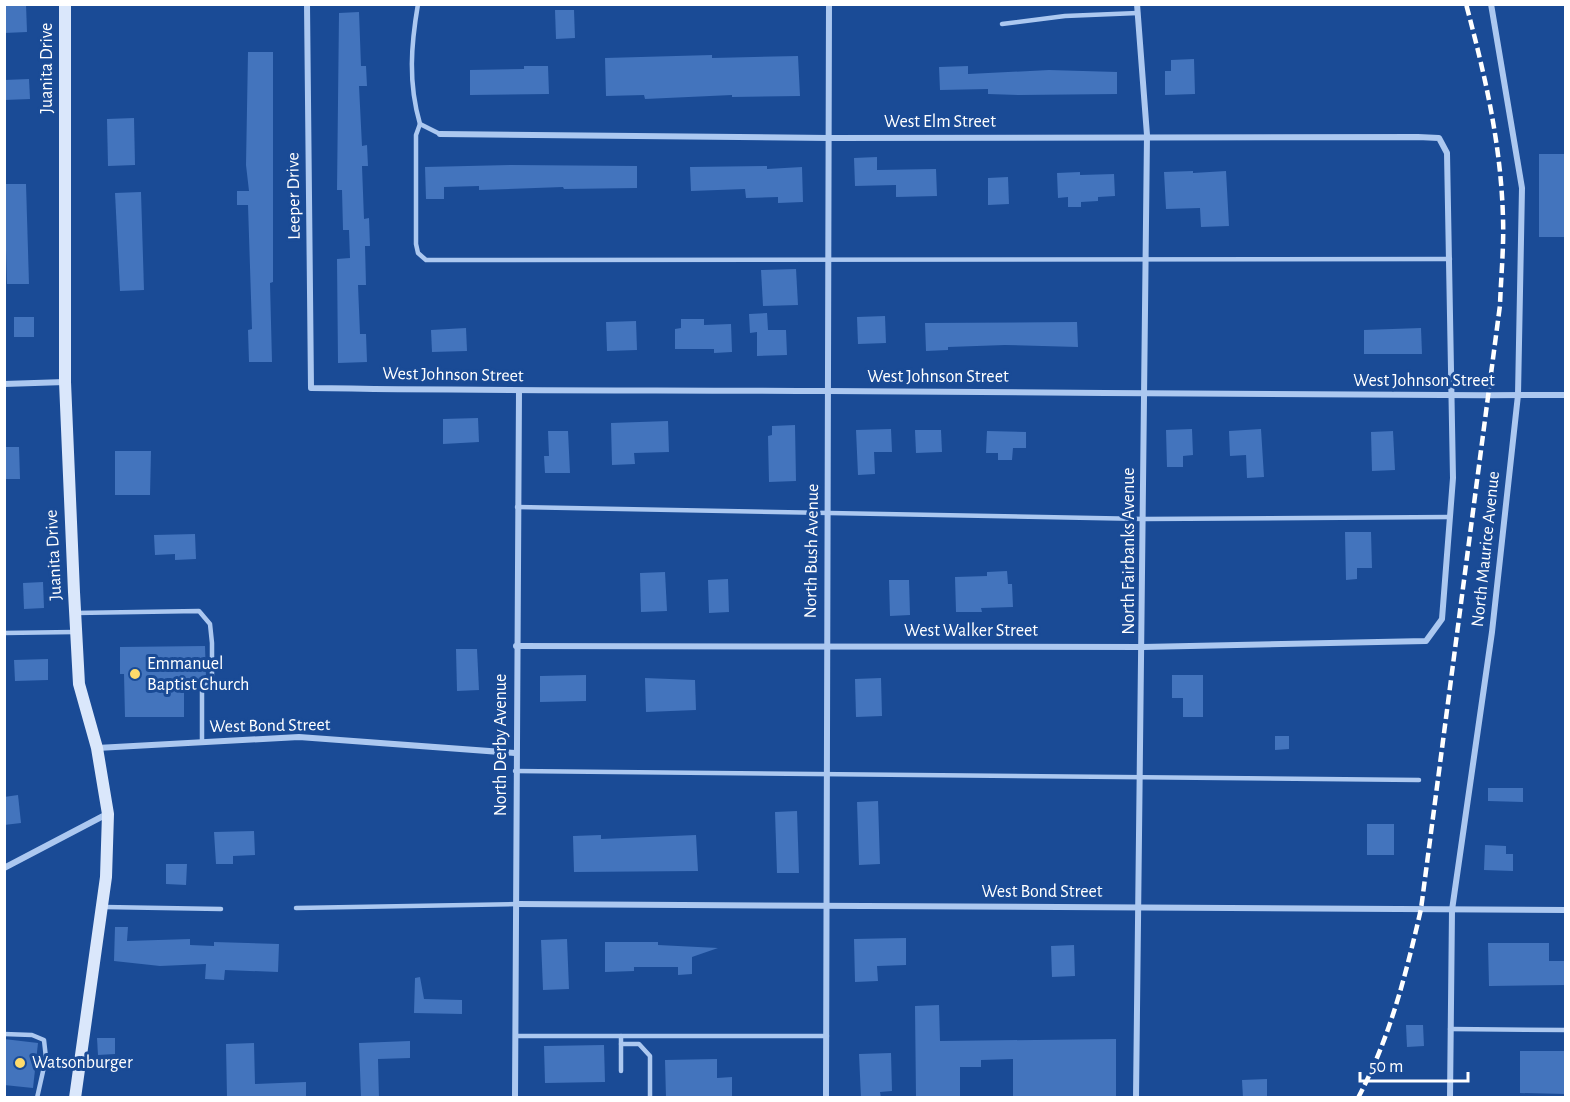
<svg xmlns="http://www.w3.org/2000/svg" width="1570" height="1102" viewBox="0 0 1570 1102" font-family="'Alegreya Sans',sans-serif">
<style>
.building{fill:#4374bd}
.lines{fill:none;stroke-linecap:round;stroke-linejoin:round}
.lane{stroke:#acc8f0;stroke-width:4.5}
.street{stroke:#acc8f0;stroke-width:6}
.secondary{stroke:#dae7fb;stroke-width:12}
.rail{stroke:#fff;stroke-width:4.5;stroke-dasharray:10 4.5;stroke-linecap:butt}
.poi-dot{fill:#ffdb6b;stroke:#1a4b96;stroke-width:2}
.labels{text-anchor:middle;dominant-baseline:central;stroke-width:6;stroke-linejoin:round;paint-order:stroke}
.street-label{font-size:18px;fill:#fff;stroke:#1a4b96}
.poi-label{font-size:18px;fill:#fff;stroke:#1a4b96;text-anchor:start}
</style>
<rect width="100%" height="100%" fill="#1a4b96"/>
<g class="building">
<polygon points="4,4 26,4 27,32 4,33"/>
<polygon points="555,10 574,10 575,38 556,39"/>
<polygon points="359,12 361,66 366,66 367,86 359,86 362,146 367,145 368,166 362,166 364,219 369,218 370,246 365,246 366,285 358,285 360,334 366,334 367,362 338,363 337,259 350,258 349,230 343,230 342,190 337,190 339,13"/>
<polygon points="248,52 273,52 273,282 270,283 272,362 249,362 248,330 252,329 248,205 237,205 237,191 249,191 246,165"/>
<polygon points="712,55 712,58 798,56 800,96 732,97 732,95 645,99 644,95 606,96 605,58"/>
<polygon points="1194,59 1195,94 1165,95 1165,71 1171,71 1171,60"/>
<polygon points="524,66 548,66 549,94 470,95 470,70 524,69"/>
<polygon points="968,66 968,74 1049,70 1117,72 1117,94 1020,95 988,94 988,89 940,90 939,67"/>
<polygon points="29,79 30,99 4,100 4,80"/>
<polygon points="134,118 135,165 108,166 107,119"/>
<rect x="1539" y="154" width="27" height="83"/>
<polygon points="877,157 877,170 936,169 937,196 896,197 896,185 855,186 854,158"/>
<polygon points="513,165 637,166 637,188 564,189 563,187 479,190 479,186 444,187 444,199 426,199 425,167"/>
<polygon points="767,166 767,169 802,167 803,202 778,203 778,197 746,198 745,189 691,191 690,167"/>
<polygon points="1193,171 1193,173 1226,171 1229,226 1201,227 1200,208 1166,209 1164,172"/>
<polygon points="1080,172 1080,175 1114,174 1115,196 1098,197 1098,201 1081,202 1081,207 1068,207 1068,197 1058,198 1057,173"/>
<polygon points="1008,177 1009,204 988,205 988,178"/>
<polygon points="4,184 26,184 29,284 7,284"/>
<polygon points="141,192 144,290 120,291 115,193"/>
<polygon points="796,269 798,305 763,306 761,270"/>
<polygon points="767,313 768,330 786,330 787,355 757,356 757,332 750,333 749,314"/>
<polygon points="885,316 886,343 858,344 857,317"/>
<rect x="14" y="317" width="20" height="20"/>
<polygon points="681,319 704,319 704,325 731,324 732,352 714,353 714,349 675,349 675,329 681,328"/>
<polygon points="636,321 637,350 607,351 606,322"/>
<polygon points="1077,322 1078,347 1005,345 948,347 948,350 926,351 925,323"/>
<polygon points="466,328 467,351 432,352 431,330"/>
<polygon points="1421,328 1422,354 1364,354 1364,330"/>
<polygon points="478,418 479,442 443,444 443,419"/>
<polygon points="668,421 669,452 634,453 635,464 612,465 611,423"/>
<polygon points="795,425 796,481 769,482 768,436 772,435 772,426"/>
<polygon points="891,429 892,452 874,452 875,474 858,475 856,430"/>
<polygon points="1192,429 1193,455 1183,456 1183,467 1167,467 1166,430"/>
<polygon points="1261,429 1264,477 1247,478 1246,455 1230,456 1229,431"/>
<polygon points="915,430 941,430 942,452 916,453"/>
<polygon points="548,431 568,431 570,473 545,473 544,456 549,456"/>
<polygon points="987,431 1026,432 1026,448 1013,448 1012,460 998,460 998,453 986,453"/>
<polygon points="1393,431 1395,470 1372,471 1371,432"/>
<polygon points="4,447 19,447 20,479 4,479"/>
<polygon points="115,451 151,451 150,495 115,495"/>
<polygon points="1345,532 1371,532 1372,568 1357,568 1357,579 1346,580"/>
<polygon points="195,534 196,559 175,560 175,554 155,555 154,535"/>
<polygon points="1007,571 1008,584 1012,584 1013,607 981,608 982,612 956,612 955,577 987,576 987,572"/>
<polygon points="665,572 667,611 641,612 640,573"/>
<polygon points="728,579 729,612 709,613 708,580"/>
<polygon points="889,580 909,580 910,615 890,616"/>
<polygon points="43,582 44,608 24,609 23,583"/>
<polygon points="205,646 206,678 184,681 184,717 125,717 124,674 120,674 120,647"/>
<polygon points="456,649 477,649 479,690 457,691"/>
<polygon points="48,659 48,680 15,681 14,660"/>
<polygon points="586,675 586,701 540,702 540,676"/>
<polygon points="1172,675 1203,675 1203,717 1183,717 1183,698 1172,698"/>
<polygon points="645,678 695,680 696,710 646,712"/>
<polygon points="881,678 882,716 856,717 855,679"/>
<polygon points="1275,736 1289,736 1289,749 1275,750"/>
<polygon points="1488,788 1523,788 1523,802 1488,801"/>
<polygon points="18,795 21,823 4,825 4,797"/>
<polygon points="878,801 880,864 859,865 857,802"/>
<polygon points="797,811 799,873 777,873 775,812"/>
<rect x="1367" y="824" width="27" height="31"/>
<polygon points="254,831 255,855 233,856 233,864 216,864 214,832"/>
<polygon points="601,835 601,839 696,835 698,871 574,872 573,836"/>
<polygon points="1485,845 1506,846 1506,854 1513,854 1513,871 1484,870"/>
<polygon points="166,864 187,864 186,885 166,884"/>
<polygon points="115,927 128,927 127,941 190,939 190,945 214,946 214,942 279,944 278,972 225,970 224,980 205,979 206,964 160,966 114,961"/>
<polygon points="906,938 906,965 877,966 878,981 855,982 854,939"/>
<polygon points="567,939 569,989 543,990 541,940"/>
<polygon points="605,942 658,942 658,945 718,948 692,957 692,974 678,975 678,967 634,967 634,971 605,972"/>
<polygon points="1488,943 1549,943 1549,961 1566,961 1566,985 1489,986"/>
<polygon points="1074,945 1075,976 1052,977 1051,946"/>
<polygon points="420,977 424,999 462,1000 462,1014 414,1013 415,978"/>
<polygon points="939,1005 940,1041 1116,1039 1116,1098 1013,1098 1013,1059 981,1060 981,1067 960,1067 960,1098 916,1098 915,1006"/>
<polygon points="1406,1025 1423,1025 1424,1046 1407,1047"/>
<polygon points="97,1038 115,1038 115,1054 98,1055"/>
<polygon points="4,1039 38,1043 33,1088 4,1085"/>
<polygon points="410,1041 410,1058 378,1059 379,1098 361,1098 359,1043"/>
<polygon points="254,1043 255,1084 306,1082 306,1098 227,1098 226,1044"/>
<polygon points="604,1045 605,1082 545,1083 544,1046"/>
<polygon points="1520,1051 1566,1051 1566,1094 1520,1093"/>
<polygon points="891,1053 892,1091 880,1092 881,1098 861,1098 859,1054"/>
<polygon points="717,1059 717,1078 732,1077 732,1098 666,1098 665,1060"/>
<polygon points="1267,1079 1267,1098 1243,1098 1242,1080"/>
</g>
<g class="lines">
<g class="lane">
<path d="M418 4C411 45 408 83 420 124L440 134"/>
<polyline points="1002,24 1065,16 1138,13"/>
<polyline points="420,124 416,135 416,244 418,253 426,260 1450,259"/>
<polyline points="517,507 1144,519 1450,517"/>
<polyline points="75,613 199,611 210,624 212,643 212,677 202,692 202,742"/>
<polyline points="4,633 74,632"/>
<polyline points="515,771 1419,780"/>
<polyline points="104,907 221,909"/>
<polyline points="296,908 517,904"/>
<polyline points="1450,1029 1566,1030"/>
<polyline points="4,1034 32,1035 44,1040 46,1058 37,1098"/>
<polyline points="516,1036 827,1036"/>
<polyline points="621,1036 621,1044 639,1044 650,1056 650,1098"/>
<polyline points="621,1071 621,1044"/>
</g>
<g class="street">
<path d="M307 4 311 388C483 391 656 390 828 391 1074 392 1320 396 1566 395"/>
<polyline points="440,134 829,138 1418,137 1439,138 1447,153 1453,478 1442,619 1426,641 1143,647 516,646"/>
<polyline points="4,384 65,382"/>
<polyline points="97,748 299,737 515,753"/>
<polyline points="4,868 107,814"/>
<polyline points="517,904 1566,910"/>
<polyline points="515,1098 519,391"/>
<polyline points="826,1098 829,4"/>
<polyline points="1136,1098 1147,135 1137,4"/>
<polyline points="1450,1098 1452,910 1492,632 1518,395 1522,188 1491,4"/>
</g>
<polyline class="secondary" points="65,4 65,382 74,592 79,684 97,748 108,814 106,877 75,1098"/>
<path class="rail" d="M1358 1098C1390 1038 1406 974 1421 909L1500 305C1501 276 1504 247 1503 218 1501 144 1485 75 1466 4"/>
</g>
<g class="poi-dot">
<circle cx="135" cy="674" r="6"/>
<circle cx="20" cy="1063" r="6"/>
</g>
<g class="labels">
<g class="street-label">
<text transform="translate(47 68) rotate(-90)">Juanita Drive</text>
<text x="940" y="122">West Elm Street</text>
<text transform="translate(294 196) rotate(-91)">Leeper Drive</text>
<text transform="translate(453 375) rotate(1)">West Johnson Street</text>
<text x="938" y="377">West Johnson Street</text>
<text x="1424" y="381">West Johnson Street</text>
<text transform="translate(1486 549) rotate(-84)">North Maurice Avenue</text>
<text transform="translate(812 551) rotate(-89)">North Bush Avenue</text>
<text transform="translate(1129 551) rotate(-90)">North Fairbanks Avenue</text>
<text transform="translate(54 555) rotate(-93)">Juanita Drive</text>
<text x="971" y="631">West Walker Street</text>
<text transform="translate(270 726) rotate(-1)">West Bond Street</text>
<text transform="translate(501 745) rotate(-90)">North Derby Avenue</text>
<text x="1042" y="892">West Bond Street</text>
</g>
<g class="poi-label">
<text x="147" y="664">Emmanuel<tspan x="147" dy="21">Baptist Church</tspan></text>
<text x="32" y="1063">Watsonburger</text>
</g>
</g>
<rect width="1570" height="1102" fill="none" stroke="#ffffff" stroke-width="12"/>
<path d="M1360 1072v9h108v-9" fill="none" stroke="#ffffff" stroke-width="3"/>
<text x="1369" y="1072" font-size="18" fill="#ffffff" stroke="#1a4b96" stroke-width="4.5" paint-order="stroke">50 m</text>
</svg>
